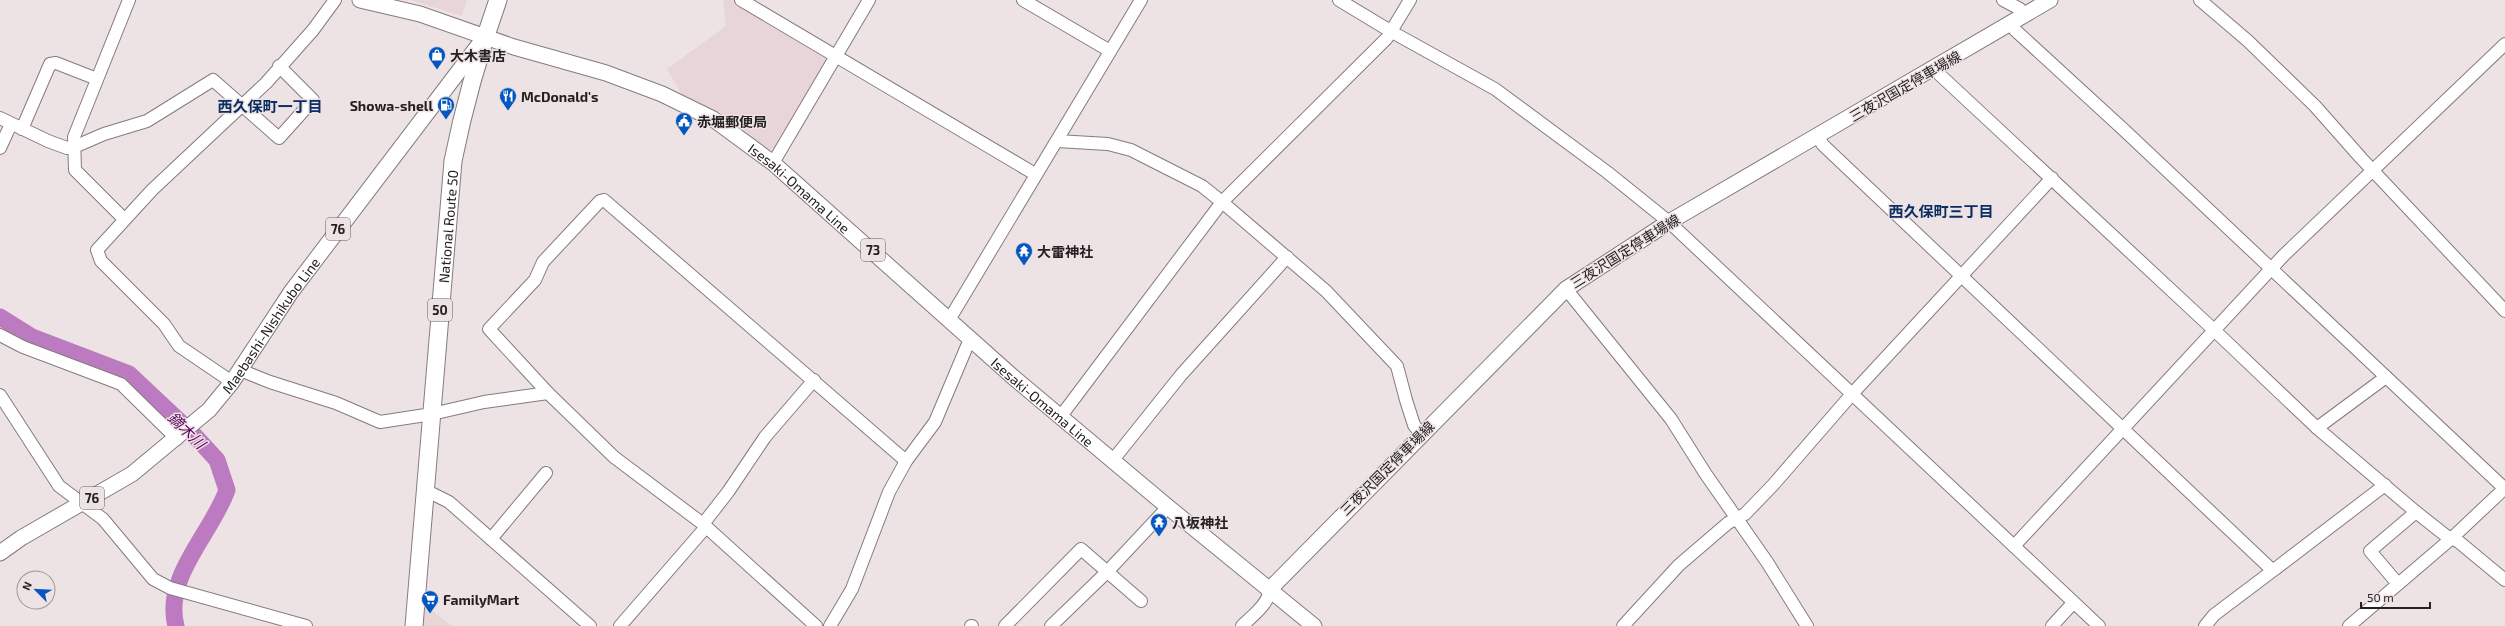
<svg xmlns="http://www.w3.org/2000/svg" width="2505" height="626" viewBox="0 0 2505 626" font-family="'Exo 2','Noto Sans JP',sans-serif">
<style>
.built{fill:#e8d5d7}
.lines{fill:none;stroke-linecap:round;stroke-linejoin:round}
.river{stroke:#bc7bc0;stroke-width:17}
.minor-casing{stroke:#857b7c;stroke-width:14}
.major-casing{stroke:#857b7c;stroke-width:17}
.highway-casing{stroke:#857b7c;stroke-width:19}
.minor{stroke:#fff;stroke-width:12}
.major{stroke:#fff;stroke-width:15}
.highway{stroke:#fff;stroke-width:17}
.labels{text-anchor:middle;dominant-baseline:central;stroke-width:3;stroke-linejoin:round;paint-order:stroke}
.shield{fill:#eee3e4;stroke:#615b5c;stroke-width:1}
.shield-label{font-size:13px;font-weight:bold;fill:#252122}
.poi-label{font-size:14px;font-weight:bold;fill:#252122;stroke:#eee3e4;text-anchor:start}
.street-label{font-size:14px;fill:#252122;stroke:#eee3e4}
.neighbourhood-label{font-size:15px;font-weight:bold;fill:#0a2e61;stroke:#eee3e4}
.water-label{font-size:15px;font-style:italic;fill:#5c0662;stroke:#eee3e4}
</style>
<rect width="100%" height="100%" fill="#eee3e4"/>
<g class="built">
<polygon points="410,0 467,0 462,16"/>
<polygon points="723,0 735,0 829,55 830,59 776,149 767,150 715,113 682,95 667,69 726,26"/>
<polygon points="423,603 452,626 421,626"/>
</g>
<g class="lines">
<path class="river" d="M0 317 32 337 129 374 194 435 217 460 227 490C212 533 163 577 176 626"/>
<g class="minor-casing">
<g id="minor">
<polyline points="741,0 1035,174"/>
<polyline points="1023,0 1110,51"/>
<polyline points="1339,0 1392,32 1495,89 1607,172 1669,222 2099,626"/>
<polyline points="2003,0 2020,9 2025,15"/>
<polyline points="2200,0 2248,41 2315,106 2361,158 2505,311"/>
<polyline points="2011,23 2015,30 2124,130 2504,488"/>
<polyline points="1936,68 1940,75 2214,330 2317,428 2416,512 2445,535 2459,542 2505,580"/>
<polyline points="0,118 48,141 67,148 74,147 104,134 147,121 213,80 279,138 313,100 279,66"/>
<polyline points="22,129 50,64 56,63 97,79"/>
<polyline points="1818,137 1823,145 2271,569 2275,569 2385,485"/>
<polyline points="1057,141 1108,144 1131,150 1202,186 1222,202 1326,291 1397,366 1406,400 1414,425 1421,434"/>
<polyline points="0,148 11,124"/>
<polyline points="773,163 869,0"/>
<polyline points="124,219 75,170 74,137 129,0"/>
<polyline points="1566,289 1671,419 1705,473 1767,562 1807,626"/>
<polyline points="949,320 1141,0"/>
<polyline points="0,335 23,347 121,384 177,439"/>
<polyline points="240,370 270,382 336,403 380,422 432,414 484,402 548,393"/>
<polyline points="232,382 179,346 164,324 101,261 97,250 152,190 266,83 313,30 335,0"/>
<polyline points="0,395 59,486 103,519 153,579 170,588 306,626"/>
<polyline points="1061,416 1222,202 1387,38 1410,0"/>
<polyline points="2317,428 2386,377"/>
<polyline points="1113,460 1181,375 1287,257"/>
<polyline points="425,490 449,502 590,626"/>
<polyline points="703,524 728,492 765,437 814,380"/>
<polyline points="491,539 546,473"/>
<polyline points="2014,546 2284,255 2505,44"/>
<polyline points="2398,584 2370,551 2416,512"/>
<polyline points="620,626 706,527"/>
<polyline points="816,626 703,524 614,457 548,393 489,329 535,280 543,262 600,201 604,200 906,461"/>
<polyline points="830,626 852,589 889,492 906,461 935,422 970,339"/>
<polyline points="971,626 972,626"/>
<polyline points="1005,626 1081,549 1141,601"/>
<polyline points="1051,626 1107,572 1168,507"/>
<path d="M1242 626C1251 617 1270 603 1269 590"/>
<polyline points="1623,626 1679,565 1728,523 1745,514 1773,485 1852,394 2052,178"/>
<polyline points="2052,626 2073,603"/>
<polyline points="2205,626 2214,615 2275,569"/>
<polyline points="2349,626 2452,538 2505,488"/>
</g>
</g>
<g class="major-casing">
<g id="major">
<path id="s1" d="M360 0 420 14 514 47 606 73 662 94 713 119 773 163 1013 377 1168 507 1314 626"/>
<path id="s2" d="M0 553 21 538 132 474 209 410 232 382 291 292 484 38"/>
<polyline points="1269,590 1566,289 1669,222 2050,0"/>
</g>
</g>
<g class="highway-casing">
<g id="highway">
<path id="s3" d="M414 626 453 161C464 106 479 53 498 0"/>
</g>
</g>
<use href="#minor" class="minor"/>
<use href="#major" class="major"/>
<use href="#highway" class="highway"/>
</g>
<defs>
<g id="shop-pin" transform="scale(0.9)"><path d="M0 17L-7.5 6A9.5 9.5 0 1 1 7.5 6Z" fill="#0457c0" stroke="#eee3e4"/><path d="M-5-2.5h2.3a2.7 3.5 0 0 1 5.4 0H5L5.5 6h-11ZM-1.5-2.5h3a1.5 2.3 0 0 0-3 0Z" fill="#fff"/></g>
<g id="restaurant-pin" transform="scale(0.9)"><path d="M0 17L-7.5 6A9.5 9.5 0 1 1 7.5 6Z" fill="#0457c0" stroke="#eee3e4"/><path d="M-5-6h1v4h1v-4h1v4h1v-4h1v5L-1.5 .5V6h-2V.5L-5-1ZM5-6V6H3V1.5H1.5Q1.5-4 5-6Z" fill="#fff"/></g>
<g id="fuel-pin" transform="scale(0.9)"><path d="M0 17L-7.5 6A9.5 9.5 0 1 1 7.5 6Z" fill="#0457c0" stroke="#eee3e4"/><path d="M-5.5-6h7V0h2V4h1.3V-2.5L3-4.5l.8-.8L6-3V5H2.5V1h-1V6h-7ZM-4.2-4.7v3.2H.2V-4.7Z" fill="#fff"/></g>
<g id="civic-pin" transform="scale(0.9)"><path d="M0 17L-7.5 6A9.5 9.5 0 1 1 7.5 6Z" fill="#0457c0" stroke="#eee3e4"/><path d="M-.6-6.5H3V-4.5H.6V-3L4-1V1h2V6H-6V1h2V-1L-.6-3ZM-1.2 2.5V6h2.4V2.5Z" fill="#fff"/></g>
<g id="temple-pin" transform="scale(0.9)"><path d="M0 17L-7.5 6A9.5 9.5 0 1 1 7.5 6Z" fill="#0457c0" stroke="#eee3e4"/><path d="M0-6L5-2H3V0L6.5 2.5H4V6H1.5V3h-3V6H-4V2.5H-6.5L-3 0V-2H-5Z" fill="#fff"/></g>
<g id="supermarket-pin" transform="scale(0.9)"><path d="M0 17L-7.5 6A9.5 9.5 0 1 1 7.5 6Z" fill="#0457c0" stroke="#eee3e4"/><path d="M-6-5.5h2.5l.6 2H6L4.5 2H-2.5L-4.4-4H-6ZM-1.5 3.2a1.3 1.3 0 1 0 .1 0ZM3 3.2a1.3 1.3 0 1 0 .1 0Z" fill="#fff"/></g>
</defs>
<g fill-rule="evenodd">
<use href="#shop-pin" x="437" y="55"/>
<use href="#restaurant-pin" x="508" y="96"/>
<use href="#fuel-pin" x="446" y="105"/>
<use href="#civic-pin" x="684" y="121"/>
<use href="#temple-pin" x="1024" y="251"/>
<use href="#temple-pin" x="1159" y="522"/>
<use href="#supermarket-pin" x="430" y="599"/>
</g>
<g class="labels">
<g class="shield">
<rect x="326" y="218" width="24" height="22" rx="3"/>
<rect x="861" y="239" width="24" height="22" rx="3"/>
<rect x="428" y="299" width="24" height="22" rx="3"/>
<rect x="80" y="487" width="24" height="22" rx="3"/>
</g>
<g class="shield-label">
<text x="338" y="229">76</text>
<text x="873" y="250">73</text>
<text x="440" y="310">50</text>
<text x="92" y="498">76</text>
</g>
<g class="poi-label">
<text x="450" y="55">大木書店</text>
<text x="521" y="96">McDonald's</text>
<text x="433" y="105" text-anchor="end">Showa-shell</text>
<text x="697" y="121">赤堀郵便局</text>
<text x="1037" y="251">大雷神社</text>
<text x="1172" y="522">八坂神社</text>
<text x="443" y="599">FamilyMart</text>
</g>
<g class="street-label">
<text transform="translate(1905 86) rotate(-30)">三夜沢国定停車場線</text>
<text stroke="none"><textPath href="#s1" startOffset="484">Isesaki-Omama Line</textPath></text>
<text stroke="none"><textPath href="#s3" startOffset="401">National Route 50</textPath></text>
<text transform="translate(1625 251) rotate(-32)">三夜沢国定停車場線</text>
<text stroke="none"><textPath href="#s2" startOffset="359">Maebashi-Nishikubo Line</textPath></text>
<text stroke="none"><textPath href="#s1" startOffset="808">Isesaki-Omama Line</textPath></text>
<text transform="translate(1387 468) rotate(-45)">三夜沢国定停車場線</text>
</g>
<g class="neighbourhood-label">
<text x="270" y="106">西久保町一丁目</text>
<text x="1941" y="211">西久保町三丁目</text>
</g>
<g class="water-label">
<text transform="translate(187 430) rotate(44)">鏑木川</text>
</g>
</g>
<g transform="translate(36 590) rotate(294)"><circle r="19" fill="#eee3e4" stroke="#9e9596"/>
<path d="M0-3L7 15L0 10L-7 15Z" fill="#0457c0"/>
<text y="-6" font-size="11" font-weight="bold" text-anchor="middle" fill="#252122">N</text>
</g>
<path d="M2361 602v6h69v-6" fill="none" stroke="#252122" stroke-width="2"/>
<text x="2367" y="602" font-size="12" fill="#252122" stroke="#eee3e4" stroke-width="3" paint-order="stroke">50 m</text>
</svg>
